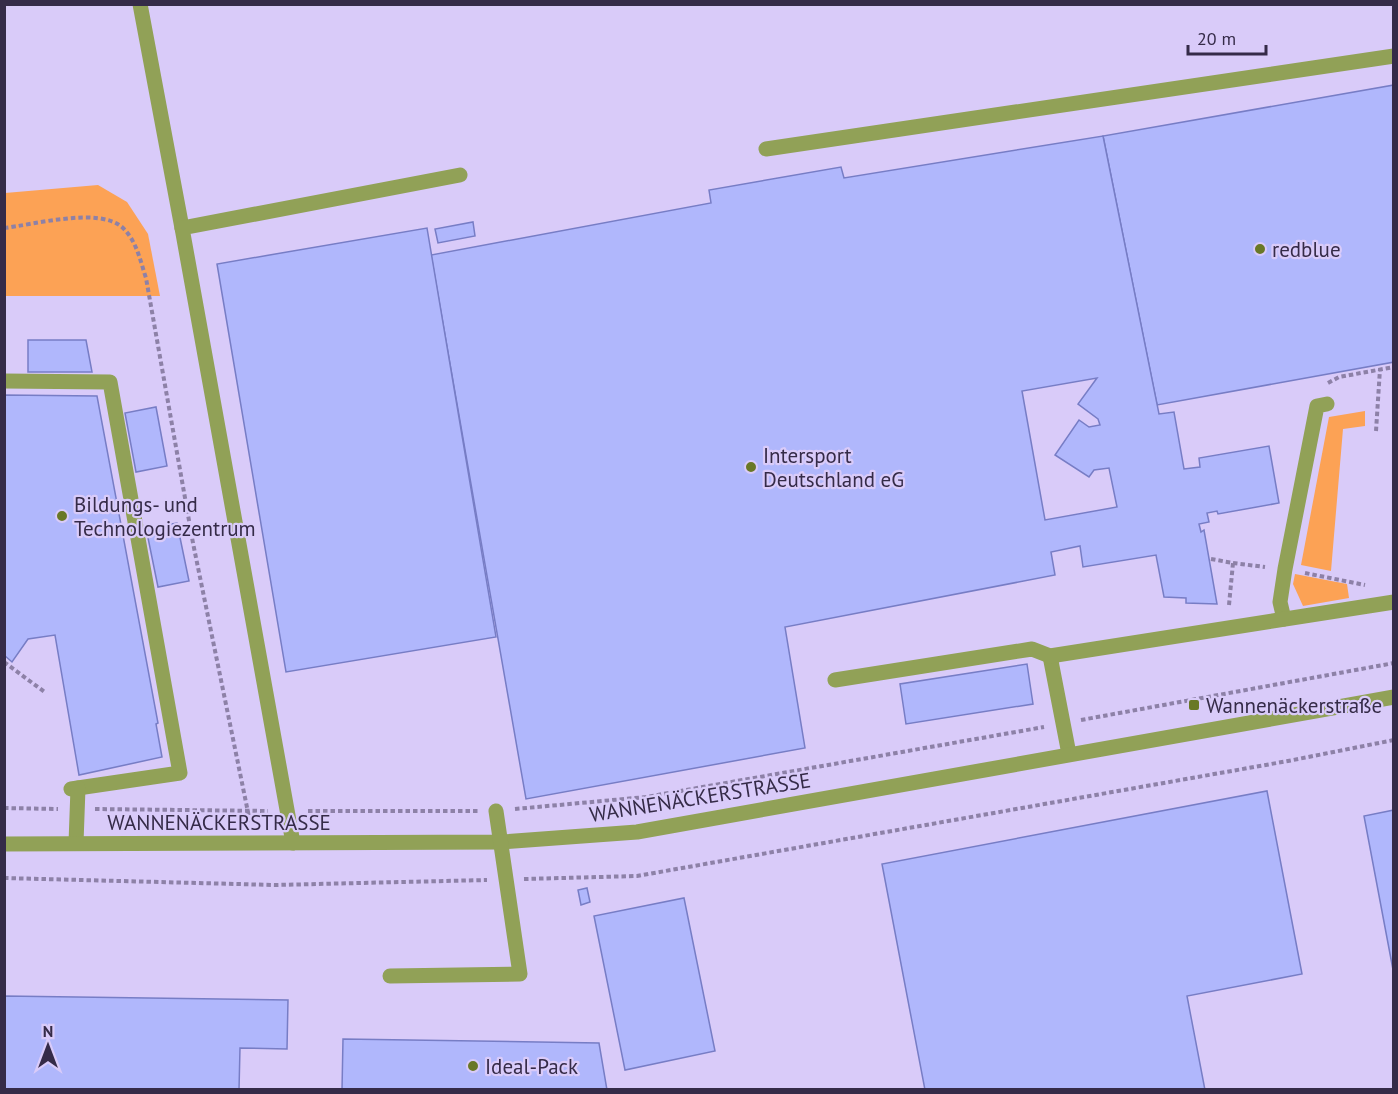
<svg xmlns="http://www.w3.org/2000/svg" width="1398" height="1094" viewBox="0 0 1398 1094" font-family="'PT Sans',sans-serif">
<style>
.green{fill:#fca255}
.building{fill:#b0b7fc;stroke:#777dc5;stroke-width:1.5;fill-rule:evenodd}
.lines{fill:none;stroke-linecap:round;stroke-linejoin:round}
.path{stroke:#8d81a7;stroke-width:4;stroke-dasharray:4.5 3;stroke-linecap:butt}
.minor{stroke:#91a157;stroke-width:15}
.poi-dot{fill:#697826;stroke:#d9cbf9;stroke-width:2}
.labels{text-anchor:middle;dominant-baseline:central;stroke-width:4.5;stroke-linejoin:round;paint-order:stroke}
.poi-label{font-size:21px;fill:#352b48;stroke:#d9cbf9;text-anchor:start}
.street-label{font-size:21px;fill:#352b48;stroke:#d9cbf9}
</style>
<rect width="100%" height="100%" fill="#d9cbf9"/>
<g class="green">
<polygon points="98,185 127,202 148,234 160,296 5,296 5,193"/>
<polygon points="1365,411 1365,426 1343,429 1331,571 1301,565 1329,417"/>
<polygon points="1295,574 1347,584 1349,598 1303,606 1293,584"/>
</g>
<g class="building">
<polygon points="1394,85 1394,362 1157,405 1103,136"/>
<path d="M1103 136 1159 414 1174 412 1184 469 1200 467 1199 458 1269 446 1279 503 1218 514 1217 511 1207 513 1209 522 1199 524 1201 532 1204 530 1217 604 1186 603V598L1164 597 1156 555 1083 567 1080 546 1051 552 1055 575 785 627 805 748 526 799 431 255 711 203 709 190 841 167 844 178ZM1097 378 1078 404 1098 419 1100 425 1089 427 1079 420 1055 455 1089 477 1094 470 1109 468 1117 507 1045 520 1022 391Z"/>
<polygon points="473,222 475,236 438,243 435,229"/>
<polygon points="427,228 496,637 286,672 217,264"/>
<polygon points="28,340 86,340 92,372 28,372"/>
<polygon points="4,395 97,396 158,723 156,724 162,757 79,775 55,635 28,639 12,662 4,655"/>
<polygon points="156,407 167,466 136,472 125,413"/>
<polygon points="177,523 189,581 158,587 146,528"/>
<polygon points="1027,664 1033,704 906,724 900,684"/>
<polygon points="1267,791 1302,974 1187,996 1205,1090 925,1090 882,864"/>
<polygon points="1394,810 1394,975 1364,816"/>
<polygon points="587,888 590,902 581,905 578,890"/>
<polygon points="684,898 715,1051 625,1070 594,916"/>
<polygon points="4,996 288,1000 287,1049 240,1048 239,1090 4,1090"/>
<polygon points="343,1039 599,1043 607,1090 342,1090"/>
</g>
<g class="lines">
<g class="path">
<path d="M4 228C33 225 100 206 123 228 137 242 140 260 146 278L193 543 250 822"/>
<polyline points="1328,383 1339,377 1394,367"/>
<polyline points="1376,431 1380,369"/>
<polyline points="1211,559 1233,563 1229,605 1227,605"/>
<polyline points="1233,563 1265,567"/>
<polyline points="1305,573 1365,585"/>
<polyline points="4,662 46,693"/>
<polyline points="1081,720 1394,663"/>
<polyline points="4,808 58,809"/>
<polyline points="95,809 268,811"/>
<polyline points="515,809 646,797 1044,727"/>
<polyline points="308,811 478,811"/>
<polyline points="4,878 275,885 487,880"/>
<polyline points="524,879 637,876 1288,761 1394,740"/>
</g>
<g class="minor">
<polyline points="140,4 182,228"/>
<polyline points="766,149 1394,56"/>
<polyline points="4,381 110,382 180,773 71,789"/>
<polyline points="1284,619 1280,602 1285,569 1317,406 1327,404"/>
<polyline points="1050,656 1069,754"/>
<polyline points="835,680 1032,649 1050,656 1394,602"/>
<polyline points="76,843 78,788"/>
<polyline points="293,843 182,228 460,175"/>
<polyline points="4,844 502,842 637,832 1394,697"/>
<polyline points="390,976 520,974 496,811"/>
</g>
</g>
<g class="poi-dot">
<circle cx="1260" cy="249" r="6"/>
<circle cx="751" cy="467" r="6"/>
<circle cx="62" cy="516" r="6"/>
<rect x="1188" y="699" width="12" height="12" rx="3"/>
<circle cx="473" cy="1066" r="6"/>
</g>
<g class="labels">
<g class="poi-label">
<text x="1272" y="249">redblue</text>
<text x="763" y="455">Intersport<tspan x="763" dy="24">Deutschland eG</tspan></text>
<text x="74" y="504">Bildungs- und<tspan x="74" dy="24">Technologiezentrum</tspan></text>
<text x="1206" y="705">Wannenäckerstraße</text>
<text x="485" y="1066">Ideal-Pack</text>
</g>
<g class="street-label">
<text transform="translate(700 797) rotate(-9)">WANNENÄCKERSTRASSE</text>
<text x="219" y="822">WANNENÄCKERSTRASSE</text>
</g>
</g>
<rect width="1398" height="1094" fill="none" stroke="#352b48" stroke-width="12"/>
<g transform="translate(48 1046)" stroke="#d9cbf9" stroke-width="4.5" paint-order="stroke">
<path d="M0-4.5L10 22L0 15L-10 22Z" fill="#352b48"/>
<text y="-9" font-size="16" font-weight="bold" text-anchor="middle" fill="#352b48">N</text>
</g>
<path d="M1188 45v9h78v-9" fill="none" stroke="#352b48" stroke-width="3"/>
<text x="1197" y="45" font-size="18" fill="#352b48" stroke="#d9cbf9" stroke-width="4.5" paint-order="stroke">20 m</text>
</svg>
